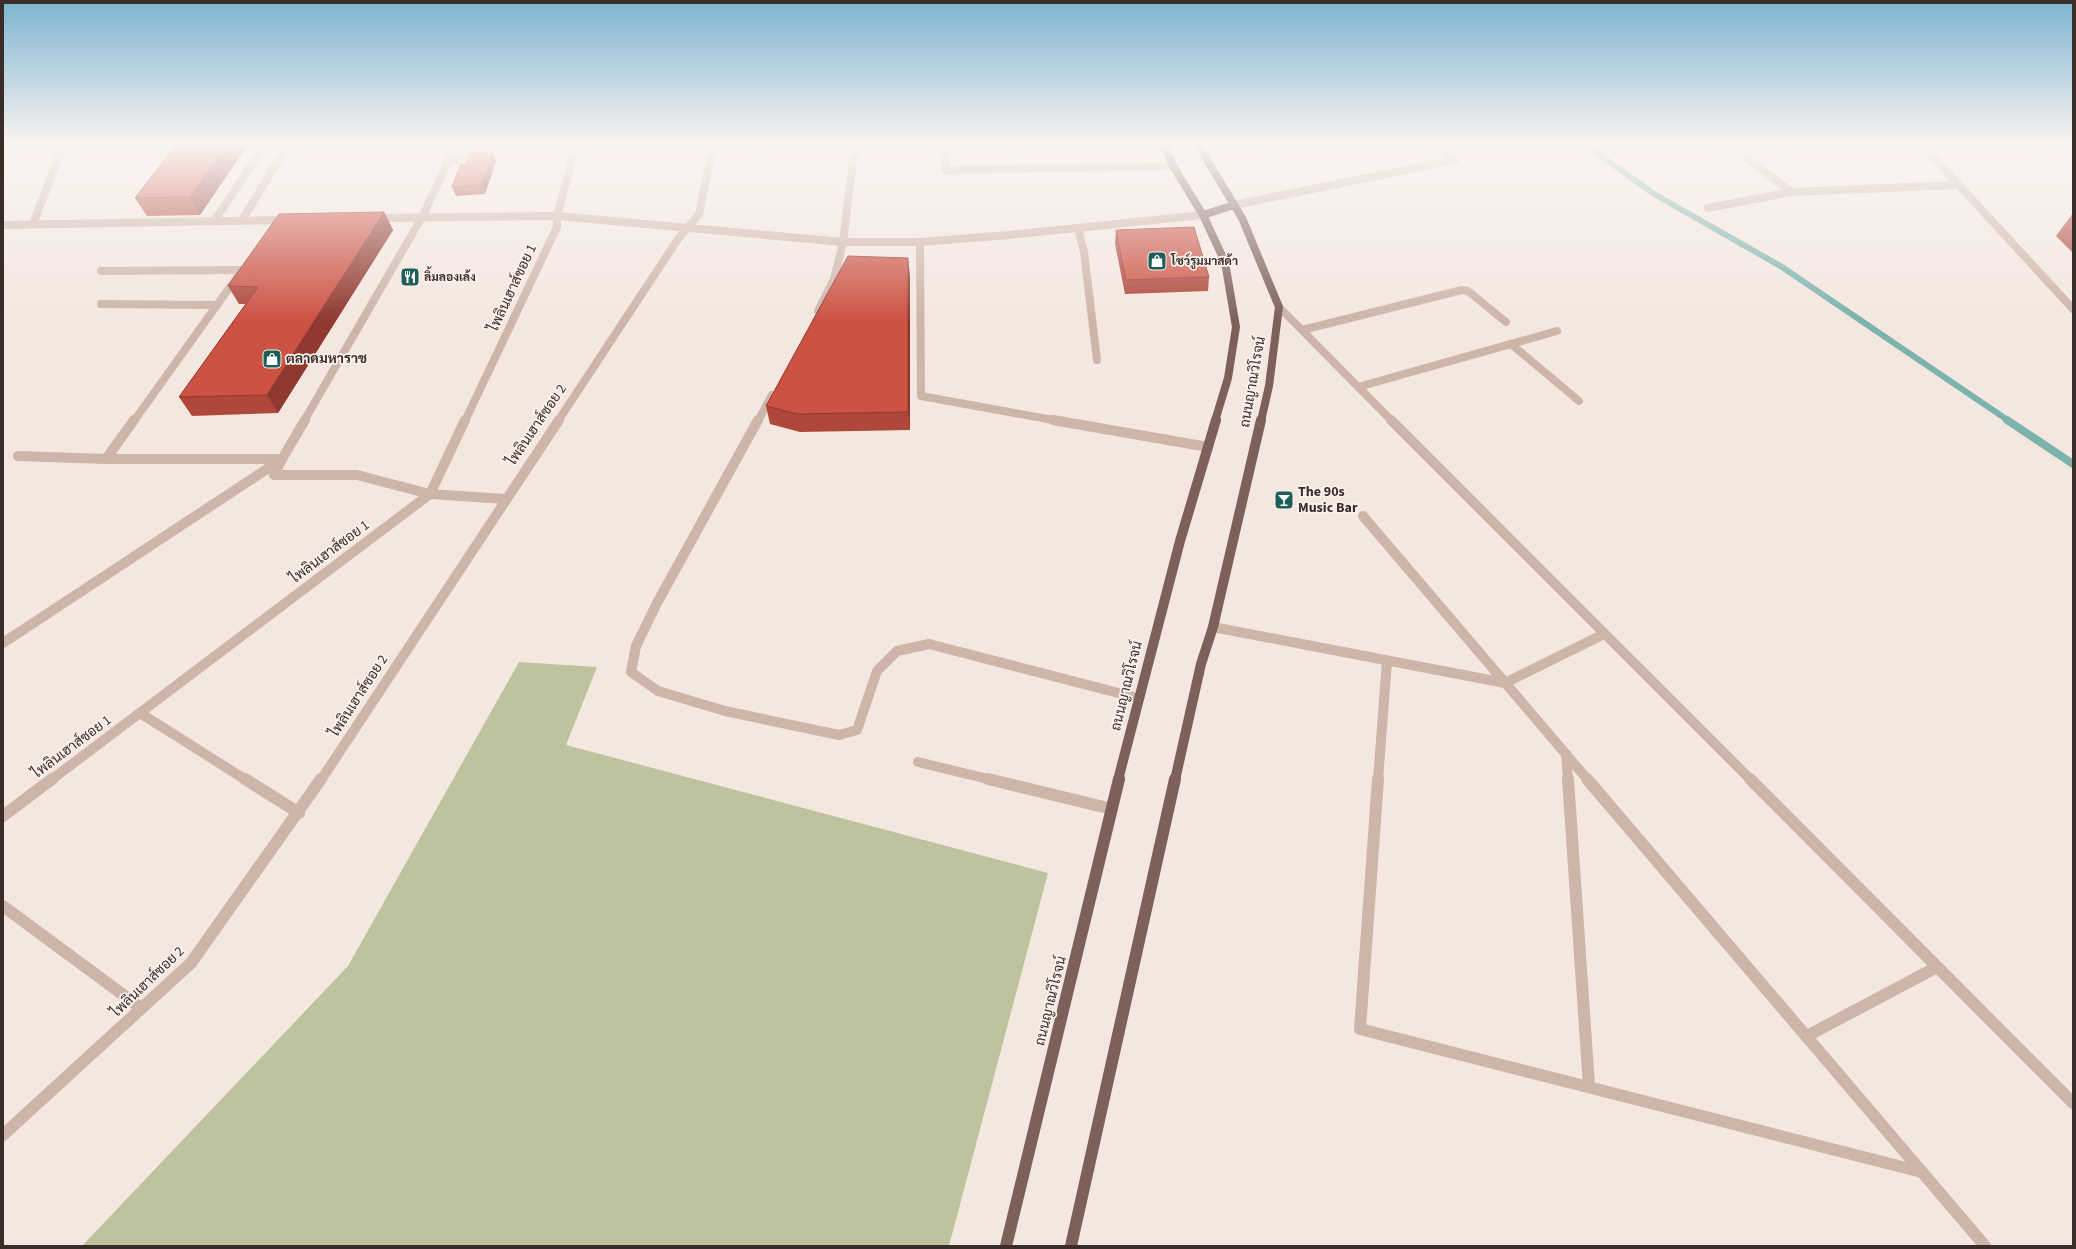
<svg xmlns="http://www.w3.org/2000/svg" width="2076" height="1249" viewBox="0 0 2076 1249" font-family="'Source Sans 3',Sarabun,sans-serif">
<style>
.green{fill:#bdc49d}
.lines{fill:none;stroke-linecap:round;stroke-linejoin:round}
.stream-far1{stroke:#7cb3ad;stroke-width:6}
.stream{stroke:#7cb3ad;stroke-width:8}
.minor-far2{stroke:#cdb5a9;stroke-width:8}
.minor-far1{stroke:#cdb5a9;stroke-width:10}
.minor{stroke:#cdb5a9;stroke-width:12}
.major-far2{stroke:#7d605a;stroke-width:8}
.major-far1{stroke:#7d605a;stroke-width:10}
.major{stroke:#7d605a;stroke-width:12}
.wall{fill:#af473a}
.shaded-wall{fill:#8f3930}
.building{fill:#cc5244;stroke:#8f3930}
.labels{text-anchor:middle;dominant-baseline:central;stroke-width:3.5;stroke-linejoin:round;paint-order:stroke}
.far-poi-label{font-size:12px;font-weight:bold;fill:#3a2c29;stroke:#fbf2ec;text-anchor:start}
.street-label{font-size:14px;fill:#3a2c29;stroke:#fbf2ec}
.poi-label{font-size:14px;font-weight:bold;fill:#3a2c29;stroke:#fbf2ec;text-anchor:start}
</style>
<rect width="100%" height="100%" fill="#f4e7df"/>
<polygon class="green" points="519,662 597,667 566,745 1048,873 949,1246 82,1246 348,966"/>
<g class="lines">
<polyline class="stream-far1" points="1589,145 1597,153 1654,194 1782,267 2009,421"/>
<polyline class="stream" points="2007,420 2073,464"/>
<g class="minor-far2">
<polyline points="945,145 945,170 1173,166"/>
<polyline points="1731,145 1791,192"/>
<polyline points="1922,145 2073,309"/>
<polyline points="448,162 487,150 489,145"/>
<polyline points="1234,205 1455,160 1439,145"/>
<polyline points="1708,208 1791,192 1959,185"/>
<polyline points="375,218 557,216 843,242 920,242 1009,235 1203,215"/>
<polyline points="215,220 265,145"/>
<polyline points="242,220 288,145"/>
<polyline points="33,224 63,145"/>
<polyline points="3,225 287,220"/>
<polyline points="1078,228 1084,252 1097,360"/>
<polyline points="920,242 921,396 1059,421"/>
<polyline points="101,271 242,270"/>
<polyline points="101,304 217,305"/>
<polyline points="1279,307 1392,421"/>
<polyline points="818,311 834,279 843,242 855,145"/>
<polyline points="1302,330 1462,290 1468,291 1506,322"/>
<polyline points="1511,344 1579,401"/>
<polyline points="1358,387 1557,331"/>
<polyline points="134,421 237,277"/>
<polyline points="304,421 422,217 456,145"/>
<polyline points="465,421 557,227 557,216 576,145"/>
<polyline points="558,421 678,239 699,214 713,145"/>
<polyline points="758,421 772,395"/>
</g>
<g class="minor-far1">
<polyline points="134,420 106,459 282,459 274,475 357,475 430,494 505,499"/>
<polyline points="758,420 657,603 636,646 631,672 658,691 725,711 839,735 857,730 877,671 897,651 929,644 1138,698"/>
<polyline points="1053,420 1208,447"/>
<polyline points="1391,420 1751,780"/>
<polyline points="18,456 106,459"/>
<polyline points="1363,516 1588,780"/>
<polyline points="1213,627 1505,683 1604,634"/>
<polyline points="3,643 282,459 305,420"/>
<polyline points="140,713 246,780"/>
<polyline points="1566,754 1568,780"/>
<polyline points="918,762 992,780"/>
<polyline points="51,780 430,494 465,420"/>
<polyline points="321,780 559,420"/>
<polyline points="1378,780 1387,661"/>
</g>
<g class="minor">
<polyline points="245,779 299,813"/>
<polyline points="988,779 1112,809"/>
<polyline points="1378,779 1360,1029 1922,1172"/>
<polyline points="1568,779 1589,1086"/>
<polyline points="1587,779 1985,1246"/>
<polyline points="1750,779 2073,1103"/>
<polyline points="3,816 52,779"/>
<polyline points="3,906 141,1008"/>
<polyline points="1807,1036 1937,967"/>
<polyline points="3,1135 191,963 321,779"/>
</g>
<g class="major-far2">
<polyline points="1164,145 1173,166 1203,215 1225,262 1236,327 1228,378 1215,421"/>
<polyline points="1198,145 1242,218 1279,307 1269,386 1261,421"/>
<polyline points="1203,215 1234,205"/>
</g>
<g class="major-far1">
<polyline points="1118,780 1180,541 1216,420"/>
<polyline points="1175,780 1201,664 1213,627 1261,420"/>
</g>
<g class="major">
<polyline points="1006,1246 1119,779"/>
<polyline points="1071,1246 1175,779"/>
</g>
</g>
<g class="wall">
<polygon points="176,145 200,215 147,216 135,198"/>
<polygon points="493,153 496,161 485,194 456,196 452,187 466,164"/>
<polygon points="384,212 393,230 278,413 192,416 179,397 246,304 239,304 228,286"/>
<polygon points="2073,213 2073,253 2056,236"/>
<polygon points="1116,230 1209,277 1208,291 1125,294 1115,244"/>
<polygon points="910,276 910,430 800,432 770,424 766,406"/>
</g>
<g class="shaded-wall">
<polygon points="226,145 248,145 200,215 190,197"/>
<polygon points="493,153 496,161 485,194 481,185"/>
<polygon points="384,212 393,230 278,413 267,395"/>
<polygon points="908,258 910,276 910,430 908,412"/>
</g>
<g class="building">
<polygon points="176,145 226,145 190,197 135,198"/>
<polygon points="493,153 481,185 452,187 461,164 466,164 470,154"/>
<polygon points="384,212 267,395 179,397 258,287 228,286 279,214"/>
<polygon points="1194,227 1209,277 1126,280 1116,230"/>
<polygon points="848,256 908,258 908,412 797,414 766,406"/>
</g>
<linearGradient id="sky" x2="0" y2="1"><stop stop-color="#7db4d0"/><stop offset="0.45" stop-color="#faf4f1"/><stop offset="1" stop-color="#faf4f1" stop-opacity="0"/></linearGradient>
<rect width="2076" height="320" fill="url(#sky)"/>
<defs>
<g id="shop-square" transform="scale(1)"><rect x="-9" y="-9" width="18" height="18" rx="4" fill="#1c5f59" stroke="#fbf2ec"/><path d="M-5-2.5h2.3a2.7 3.5 0 0 1 5.4 0H5L5.5 6h-11ZM-1.5-2.5h3a1.5 2.3 0 0 0-3 0Z" fill="#fff"/></g>
<g id="restaurant-square" transform="scale(1)"><rect x="-9" y="-9" width="18" height="18" rx="4" fill="#1c5f59" stroke="#fbf2ec"/><path d="M-5-6h1v4h1v-4h1v4h1v-4h1v5L-1.5 .5V6h-2V.5L-5-1ZM5-6V6H3V1.5H1.5Q1.5-4 5-6Z" fill="#fff"/></g>
<g id="bar-square" transform="scale(1)"><rect x="-9" y="-9" width="18" height="18" rx="4" fill="#1c5f59" stroke="#fbf2ec"/><path d="M-6-5H6L.8 .8V4.5H3.5V6h-7V4.5H-.8V.8Z" fill="#fff"/></g>
</defs>
<g fill-rule="evenodd">
<use href="#shop-square" x="1157" y="261"/>
<use href="#restaurant-square" x="410" y="277"/>
<use href="#shop-square" x="272" y="359"/>
<use href="#bar-square" x="1284" y="500"/>
</g>
<g class="labels">
<g class="far-poi-label">
<text x="1171" y="261">โชว์รูมมาสด้า</text>
<text x="424" y="277">ลิ้มลองเล้ง</text>
</g>
<g class="street-label">
<text transform="translate(513 288) rotate(-65)">ไพลินเฮาส์ซอย 1</text>
<text transform="translate(1253 382) rotate(-80)">ถนนญาณวิโรจน์</text>
<text transform="translate(537 425) rotate(-56)">ไพลินเฮาส์ซอย 2</text>
<text transform="translate(330 552) rotate(-37)">ไพลินเฮาส์ซอย 1</text>
<text transform="translate(1127 686) rotate(-76)">ถนนญาณวิโรจน์</text>
<text transform="translate(359 696) rotate(-57)">ไพลินเฮาส์ซอย 2</text>
<text transform="translate(72 747) rotate(-37)">ไพลินเฮาส์ซอย 1</text>
<text transform="translate(148 982) rotate(-44)">ไพลินเฮาส์ซอย 2</text>
<text transform="translate(1051 1001) rotate(-76)">ถนนญาณวิโรจน์</text>
</g>
<g class="poi-label">
<text x="286" y="359">ตลาดมหาราช</text>
<text x="1298" y="492">The 90s<tspan x="1298" dy="16">Music Bar</tspan></text>
</g>
</g>
<rect width="2076" height="1249" fill="none" stroke="#3a2c29" stroke-width="8"/>
</svg>
